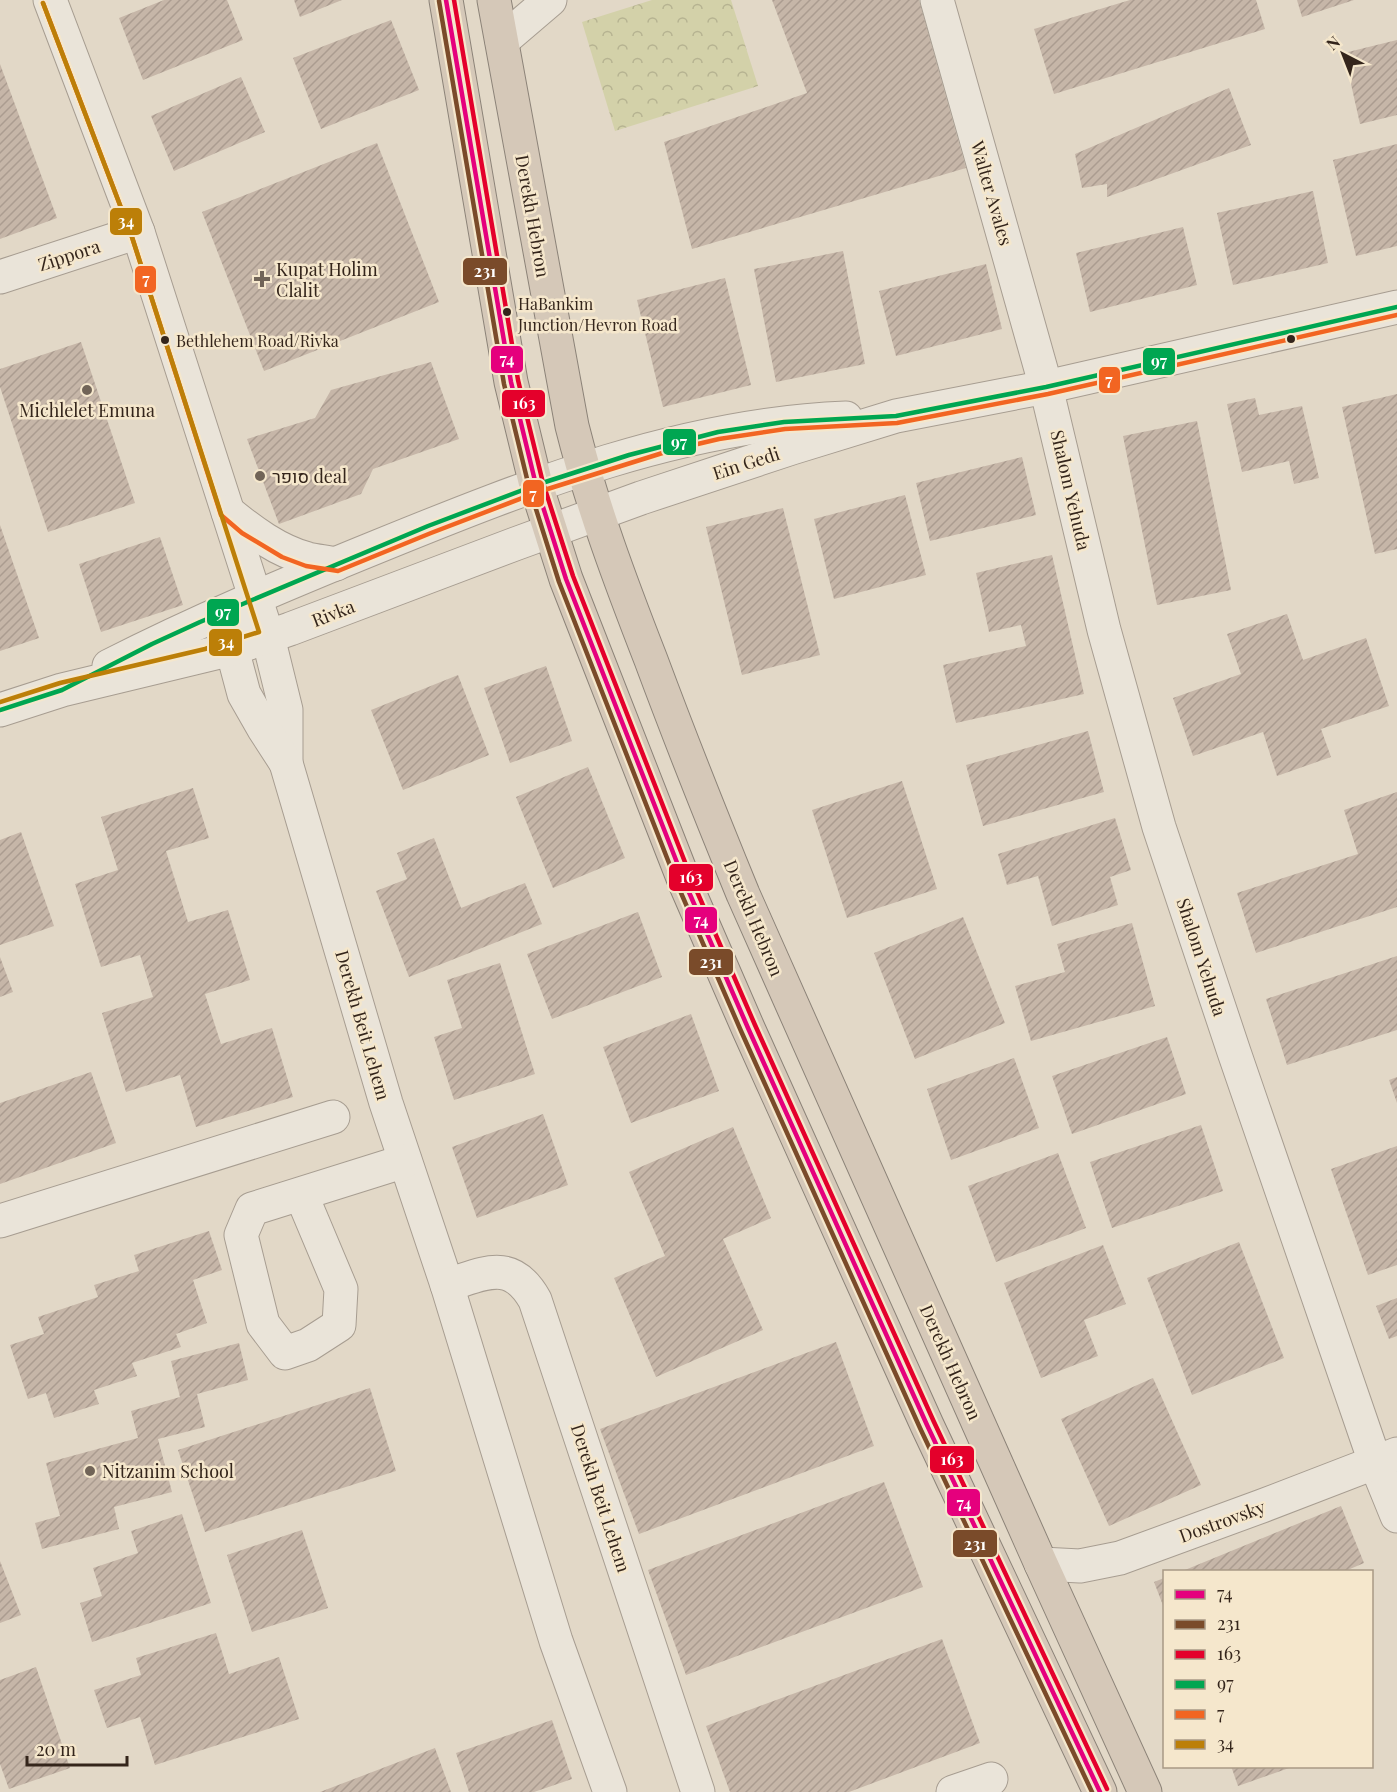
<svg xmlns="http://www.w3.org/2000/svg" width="1397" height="1792" viewBox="0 0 1397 1792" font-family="'Playfair Display',Heebo,serif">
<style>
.forest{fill:url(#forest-crowns)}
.building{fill:url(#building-hatch)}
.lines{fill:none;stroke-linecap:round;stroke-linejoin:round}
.minor-casing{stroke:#a79d91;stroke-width:35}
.highway-casing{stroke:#8c8378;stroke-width:35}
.minor{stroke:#eae4d9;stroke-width:33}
.highway{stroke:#d5c8b8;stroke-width:33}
.bus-1-casing{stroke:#f5e7cc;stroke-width:9}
.bus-2-casing{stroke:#f5e7cc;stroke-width:9}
.bus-3-casing{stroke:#f5e7cc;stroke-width:9}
.bus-4-casing{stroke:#f5e7cc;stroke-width:9}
.bus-5-casing{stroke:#f5e7cc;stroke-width:9}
.bus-6-casing{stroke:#f5e7cc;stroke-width:9}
.bus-1{stroke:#e5007d;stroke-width:4.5}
.bus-2{stroke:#7a4b2a;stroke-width:4.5}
.bus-3{stroke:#e4002b;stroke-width:4.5}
.bus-4{stroke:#00a651;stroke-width:4.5}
.bus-5{stroke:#f26522;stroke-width:4.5}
.bus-6{stroke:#bc7f08;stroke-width:4.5}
.poi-dot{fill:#716457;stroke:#f5e7cc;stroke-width:2}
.bus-dot{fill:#34251b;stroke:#f5e7cc;stroke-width:2}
.labels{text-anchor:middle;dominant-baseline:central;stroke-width:5;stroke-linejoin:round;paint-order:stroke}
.bus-label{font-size:16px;fill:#34251b;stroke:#f5e7cc;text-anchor:start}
.street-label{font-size:18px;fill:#34251b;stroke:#f5e7cc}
.poi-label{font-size:18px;fill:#34251b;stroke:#f5e7cc;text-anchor:start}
.line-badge{stroke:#f5e7cc;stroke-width:2}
.badge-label{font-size:16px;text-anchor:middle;font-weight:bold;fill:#fff}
</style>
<defs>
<pattern id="forest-crowns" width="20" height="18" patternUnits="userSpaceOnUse" patternTransform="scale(1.5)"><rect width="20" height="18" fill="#d3d1a9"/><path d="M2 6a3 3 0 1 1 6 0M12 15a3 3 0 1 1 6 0" fill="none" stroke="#b6b391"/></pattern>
<pattern id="building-hatch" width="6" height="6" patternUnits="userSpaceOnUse" patternTransform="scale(1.5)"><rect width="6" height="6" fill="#c6b6a8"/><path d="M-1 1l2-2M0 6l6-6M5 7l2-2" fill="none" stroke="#ab9c90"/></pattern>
</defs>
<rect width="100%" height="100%" fill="#e2d8c7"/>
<polygon class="forest" points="652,0 731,0 758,86 615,131 582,22"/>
<g class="building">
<polygon points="164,0 227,0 243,40 143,80 119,18"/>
<polygon points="294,0 342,0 300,17"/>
<polygon points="772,0 919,0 966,168 692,249 664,142 807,93"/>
<polygon points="1130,0 1256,0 1265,29 1054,94 1034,29"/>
<polygon points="1297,0 1354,0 1302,17"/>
<polygon points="391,20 419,90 321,129 293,58"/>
<polygon points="1397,40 1397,115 1360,124 1344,53"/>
<polygon points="0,64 57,218 0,239"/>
<polygon points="241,77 265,132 174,171 151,116"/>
<polygon points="1229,88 1251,145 1107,197 1107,184 1082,188 1075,154"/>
<polygon points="377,143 439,302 264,371 202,212"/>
<polygon points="1397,144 1397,246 1356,256 1333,160"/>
<polygon points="1313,191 1328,263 1233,285 1217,213"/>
<polygon points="1183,227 1197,285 1090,312 1076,253"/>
<polygon points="843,251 865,364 776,382 754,269"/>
<polygon points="986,264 1002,329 896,356 879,291"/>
<polygon points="725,278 751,385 663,407 637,300"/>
<polygon points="81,342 135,503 48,532 0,387 0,369"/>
<polygon points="431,362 459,439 373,469 361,494 279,524 247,439 315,418 331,390"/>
<polygon points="1397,394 1397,549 1375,554 1342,407"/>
<polygon points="1255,398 1259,415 1302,406 1319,478 1294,484 1289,461 1242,472 1227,404"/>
<polygon points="1197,421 1231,590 1157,605 1123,436"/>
<polygon points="1022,457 1036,515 930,541 916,483"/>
<polygon points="905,495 926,575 834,599 814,519"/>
<polygon points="783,508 820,655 742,675 706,527"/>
<polygon points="0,525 39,638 0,651"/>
<polygon points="160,537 183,605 101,632 79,564"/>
<polygon points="1052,555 1084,694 956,723 943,665 1026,646 1021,625 989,632 976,573"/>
<polygon points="1287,614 1303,660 1366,638 1389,706 1321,729 1331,757 1277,776 1263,732 1193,756 1173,698 1241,674 1227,634"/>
<polygon points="546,666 572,741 510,763 484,688"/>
<polygon points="458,675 489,755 403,790 371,710"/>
<polygon points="1088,731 1104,792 983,826 966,765"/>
<polygon points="588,767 625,858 553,888 516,797"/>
<polygon points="902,781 937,889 847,918 812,810"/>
<polygon points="193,788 209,838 166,851 188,922 228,910 250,980 205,994 221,1044 272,1028 293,1097 196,1127 180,1075 126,1092 102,1013 153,997 140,955 101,967 75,884 118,870 101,817"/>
<polygon points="1397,792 1397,907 1256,953 1237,893 1358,854 1344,810"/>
<polygon points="1115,818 1131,870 1110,877 1118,905 1052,926 1038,876 1007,885 998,854"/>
<polygon points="21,832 54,926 0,945 0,840"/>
<polygon points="434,838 461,908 525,883 542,924 409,977 376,891 407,879 397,853"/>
<polygon points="638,912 662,977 552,1019 527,954"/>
<polygon points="963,917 1005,1023 915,1059 874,953"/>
<polygon points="1132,923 1155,1006 1031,1041 1015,986 1065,972 1057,944"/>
<polygon points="1397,956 1397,1030 1287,1065 1266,999"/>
<polygon points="0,957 13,992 0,997"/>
<polygon points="500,963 535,1074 454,1100 434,1037 462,1028 447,980"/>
<polygon points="691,1014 719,1091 631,1123 603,1047"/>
<polygon points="1167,1037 1186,1094 1072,1134 1052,1076"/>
<polygon points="1014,1058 1039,1128 951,1160 927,1089"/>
<polygon points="91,1072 116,1143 0,1184 0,1103"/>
<polygon points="1397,1077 1397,1103 1389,1080"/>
<polygon points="543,1114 568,1185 477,1218 452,1147"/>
<polygon points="1201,1125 1223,1191 1112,1228 1090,1162"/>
<polygon points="733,1127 771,1218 723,1239 763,1330 656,1377 614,1278 665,1256 629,1172"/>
<polygon points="1397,1146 1397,1265 1368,1275 1331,1169"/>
<polygon points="1058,1153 1086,1228 996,1262 968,1186"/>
<polygon points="209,1231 222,1270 193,1280 207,1323 176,1334 181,1347 132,1363 137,1376 94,1390 99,1404 54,1418 46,1393 28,1399 10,1345 44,1334 38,1317 98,1297 94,1285 139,1271 134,1255"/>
<polygon points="1239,1242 1284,1358 1192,1395 1147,1278"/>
<polygon points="1103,1245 1126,1304 1084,1320 1098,1356 1041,1378 1004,1283"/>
<polygon points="1397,1298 1397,1336 1389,1339 1376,1306"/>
<polygon points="836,1342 874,1446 639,1534 600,1429"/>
<polygon points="239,1343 248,1380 197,1394 205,1427 158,1439 172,1492 114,1507 119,1529 42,1549 35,1523 60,1516 46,1463 138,1438 131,1411 180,1397 171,1361"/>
<polygon points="1153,1378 1201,1485 1109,1526 1061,1419"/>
<polygon points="370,1388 396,1471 205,1532 178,1450"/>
<polygon points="884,1482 923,1587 686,1675 648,1570"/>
<polygon points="1341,1506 1364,1563 1343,1572 1180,1572"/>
<polygon points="182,1514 211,1603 92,1642 80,1603 102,1596 93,1568 138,1553 131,1531"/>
<polygon points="302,1530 328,1608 252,1632 227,1555"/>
<polygon points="0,1561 21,1615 0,1623"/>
<polygon points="1164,1578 1164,1608 1154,1582"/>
<polygon points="216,1633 229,1674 279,1657 299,1719 155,1765 140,1717 107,1728 94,1690 141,1675 136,1658"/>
<polygon points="942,1639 980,1743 849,1792 730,1792 706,1726"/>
<polygon points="36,1667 70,1768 9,1789 0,1764 0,1680"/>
<polygon points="552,1720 572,1779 534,1792 469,1792 456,1753"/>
<polygon points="435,1748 451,1792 320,1792"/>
<polygon points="1231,1766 1292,1766 1292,1767 1238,1786"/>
</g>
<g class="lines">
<g class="minor-casing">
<g id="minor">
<polyline points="50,0 138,232 268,637 286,710 286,763 386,1103 447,1285 556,1641 610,1792"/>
<polyline points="937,0 1046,387 1104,630 1159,827 1234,1052 1375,1462 1397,1516"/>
<polyline points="502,41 550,0"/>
<polyline points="0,277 138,232"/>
<path d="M228 512C251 531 278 551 308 559 317 561 327 562 336 564"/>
<polyline points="239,628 232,649 244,694 264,729 286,763"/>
<path d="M109 666C197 621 288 583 379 546 529 485 683 424 846 418"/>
<polyline points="0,710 62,690 232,649 290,629 515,544 641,498 792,448 896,416 1046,387 1397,307"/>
<polyline points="301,1194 341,1289 339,1325 308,1345 285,1353 263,1324 241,1235 252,1209 405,1161"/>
<polyline points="0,1221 333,1117"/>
<path d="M447 1285C484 1274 511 1257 535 1300L698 1792"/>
<polyline points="1041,1564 1080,1566 1120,1558 1262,1506 1397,1454"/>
<polyline points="953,1792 991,1779"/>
</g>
</g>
<g class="highway-casing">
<g id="highway">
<polyline points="446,0 511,382 536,485 566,579 685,883 748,1028 927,1425 1100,1792"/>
<path d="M494 0 572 426C592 506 621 583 651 660 680 738 711 816 743 894L1041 1564 1145 1792"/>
</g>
</g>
<use href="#minor" class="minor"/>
<use href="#highway" class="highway"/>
<g class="bus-1-casing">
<polyline id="bus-1" points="446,0 511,382 536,485 566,579 685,883 748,1028 927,1425 1100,1792"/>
</g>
<g class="bus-2-casing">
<polyline id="bus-2" points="439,1 504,384 529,487 559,582 678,886 741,1031 920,1428 1092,1792"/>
</g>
<g class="bus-3-casing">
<polyline id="bus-3" points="454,0 518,380 543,483 573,576 692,880 755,1025 934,1422 1107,1789"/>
</g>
<g class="bus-4-casing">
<polyline id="bus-4" points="0,710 62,690 152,644 200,622 428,526 536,485 629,455 718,432 784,422 896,416 1046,387 1397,307"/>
</g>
<g class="bus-5-casing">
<polyline id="bus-5" points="43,3 131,234 221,515 242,533 282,557 306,566 338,571 431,533 538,492 672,450 719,439 785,429 897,423 1048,394 1397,315"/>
</g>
<g class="bus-6-casing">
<polyline id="bus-6" points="0,702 60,683 205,649 259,632 131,234 43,3"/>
</g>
<use href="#bus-1" class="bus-1"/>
<use href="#bus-2" class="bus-2"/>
<use href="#bus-3" class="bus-3"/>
<use href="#bus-4" class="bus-4"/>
<use href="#bus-5" class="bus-5"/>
<use href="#bus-6" class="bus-6"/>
</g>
<g class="poi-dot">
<path d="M259 270h6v6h6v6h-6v6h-6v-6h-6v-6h6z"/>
<circle cx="87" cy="390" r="6"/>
<circle cx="260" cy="476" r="6"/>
<circle cx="90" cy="1471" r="6"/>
</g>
<g class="bus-dot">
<circle cx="507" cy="312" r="5"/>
<circle cx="1291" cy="339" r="5"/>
<circle cx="165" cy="340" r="5"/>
</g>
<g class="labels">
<g class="bus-label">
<text x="518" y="303">HaBankim<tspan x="518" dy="21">Junction/Hevron Road</tspan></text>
<text x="176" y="340">Bethlehem Road/Rivka</text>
</g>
<g class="street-label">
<text transform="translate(992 193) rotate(74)">Walter Avales</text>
<text transform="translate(533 216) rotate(80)">Derekh Hebron</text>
<text transform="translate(69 255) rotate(-18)">Zippora</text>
<text transform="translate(746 463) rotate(-18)">Ein Gedi</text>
<text transform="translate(1071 490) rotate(77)">Shalom Yehuda</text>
<text transform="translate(333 613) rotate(-21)">Rivka</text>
<text transform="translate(754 918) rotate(67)">Derekh Hebron</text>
<text transform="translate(1202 957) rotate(72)">Shalom Yehuda</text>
<text transform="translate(363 1025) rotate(74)">Derekh Beit Lehem</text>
<text transform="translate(951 1362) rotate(66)">Derekh Hebron</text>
<text transform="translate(601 1498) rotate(72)">Derekh Beit Lehem</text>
<text transform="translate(1222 1521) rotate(-20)">Dostrovsky</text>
</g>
<g class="poi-label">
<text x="276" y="269">Kupat Holim<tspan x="276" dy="21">Clalit</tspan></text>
<text x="87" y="410" text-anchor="middle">Michlelet Emuna</text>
<text x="272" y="476">סופר deal</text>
<text x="102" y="1471">Nitzanim School</text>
</g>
</g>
<g class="line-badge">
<rect x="109" y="207" width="34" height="29" rx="6" fill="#bc7f08"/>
<rect x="462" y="257" width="46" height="29" rx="6" fill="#7a4b2a"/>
<rect x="134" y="265" width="23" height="29" rx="6" fill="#f26522"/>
<rect x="490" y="345" width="34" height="29" rx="6" fill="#e5007d"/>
<rect x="1142" y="347" width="34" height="29" rx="6" fill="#00a651"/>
<rect x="1098" y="366" width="23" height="28" rx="6" fill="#f26522"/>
<rect x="501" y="389" width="45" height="29" rx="6" fill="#e4002b"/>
<rect x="662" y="428" width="35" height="28" rx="6" fill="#00a651"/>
<rect x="522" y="479" width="23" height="29" rx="6" fill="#f26522"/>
<rect x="206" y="598" width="34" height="29" rx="6" fill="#00a651"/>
<rect x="208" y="628" width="35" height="29" rx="6" fill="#bc7f08"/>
<rect x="668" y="863" width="46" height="29" rx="6" fill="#e4002b"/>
<rect x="684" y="906" width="34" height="28" rx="6" fill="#e5007d"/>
<rect x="688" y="948" width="46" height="28" rx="6" fill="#7a4b2a"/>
<rect x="929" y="1445" width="46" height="29" rx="6" fill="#e4002b"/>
<rect x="946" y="1488" width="35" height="29" rx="6" fill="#e5007d"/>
<rect x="952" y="1529" width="46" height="29" rx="6" fill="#7a4b2a"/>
</g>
<g class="badge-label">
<text x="126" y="227">34</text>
<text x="485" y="277">231</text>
<text x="146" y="285">7</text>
<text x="507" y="365">74</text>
<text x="1159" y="367">97</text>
<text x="1109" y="386">7</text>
<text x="524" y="409">163</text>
<text x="679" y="448">97</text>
<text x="533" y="500">7</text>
<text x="223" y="618">97</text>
<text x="226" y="648">34</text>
<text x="691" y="883">163</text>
<text x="701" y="926">74</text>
<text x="711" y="968">231</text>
<text x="952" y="1465">163</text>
<text x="964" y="1509">74</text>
<text x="975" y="1550">231</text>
</g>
<rect x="1163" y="1570" width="210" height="198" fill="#f5e7cc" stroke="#a89985" stroke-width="1.5"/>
<rect x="1175" y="1590" width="30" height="9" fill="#e5007d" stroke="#a89985" stroke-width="1.5"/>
<text x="1217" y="1600" font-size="18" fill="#34251b">74</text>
<rect x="1175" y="1620" width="30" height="9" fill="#7a4b2a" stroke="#a89985" stroke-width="1.5"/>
<text x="1217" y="1630" font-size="18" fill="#34251b">231</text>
<rect x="1175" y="1650" width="30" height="9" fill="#e4002b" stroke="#a89985" stroke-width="1.5"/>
<text x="1217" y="1660" font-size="18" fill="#34251b">163</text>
<rect x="1175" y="1680" width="30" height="9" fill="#00a651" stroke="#a89985" stroke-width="1.5"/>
<text x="1217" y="1690" font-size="18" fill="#34251b">97</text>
<rect x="1175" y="1710" width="30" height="9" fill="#f26522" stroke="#a89985" stroke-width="1.5"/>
<text x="1217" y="1720" font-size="18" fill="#34251b">7</text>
<rect x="1175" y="1740" width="30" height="9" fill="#bc7f08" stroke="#a89985" stroke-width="1.5"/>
<text x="1217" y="1750" font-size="18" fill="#34251b">34</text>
<g transform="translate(1343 54) rotate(318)" stroke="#f5e7cc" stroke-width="4.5" paint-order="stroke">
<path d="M0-4.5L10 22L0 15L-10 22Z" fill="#34251b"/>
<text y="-9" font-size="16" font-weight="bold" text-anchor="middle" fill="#34251b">N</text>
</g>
<path d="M27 1756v9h100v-9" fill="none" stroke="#34251b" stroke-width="3"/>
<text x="36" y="1756" font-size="18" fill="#34251b" stroke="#f5e7cc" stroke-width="4.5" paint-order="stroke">20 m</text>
</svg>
